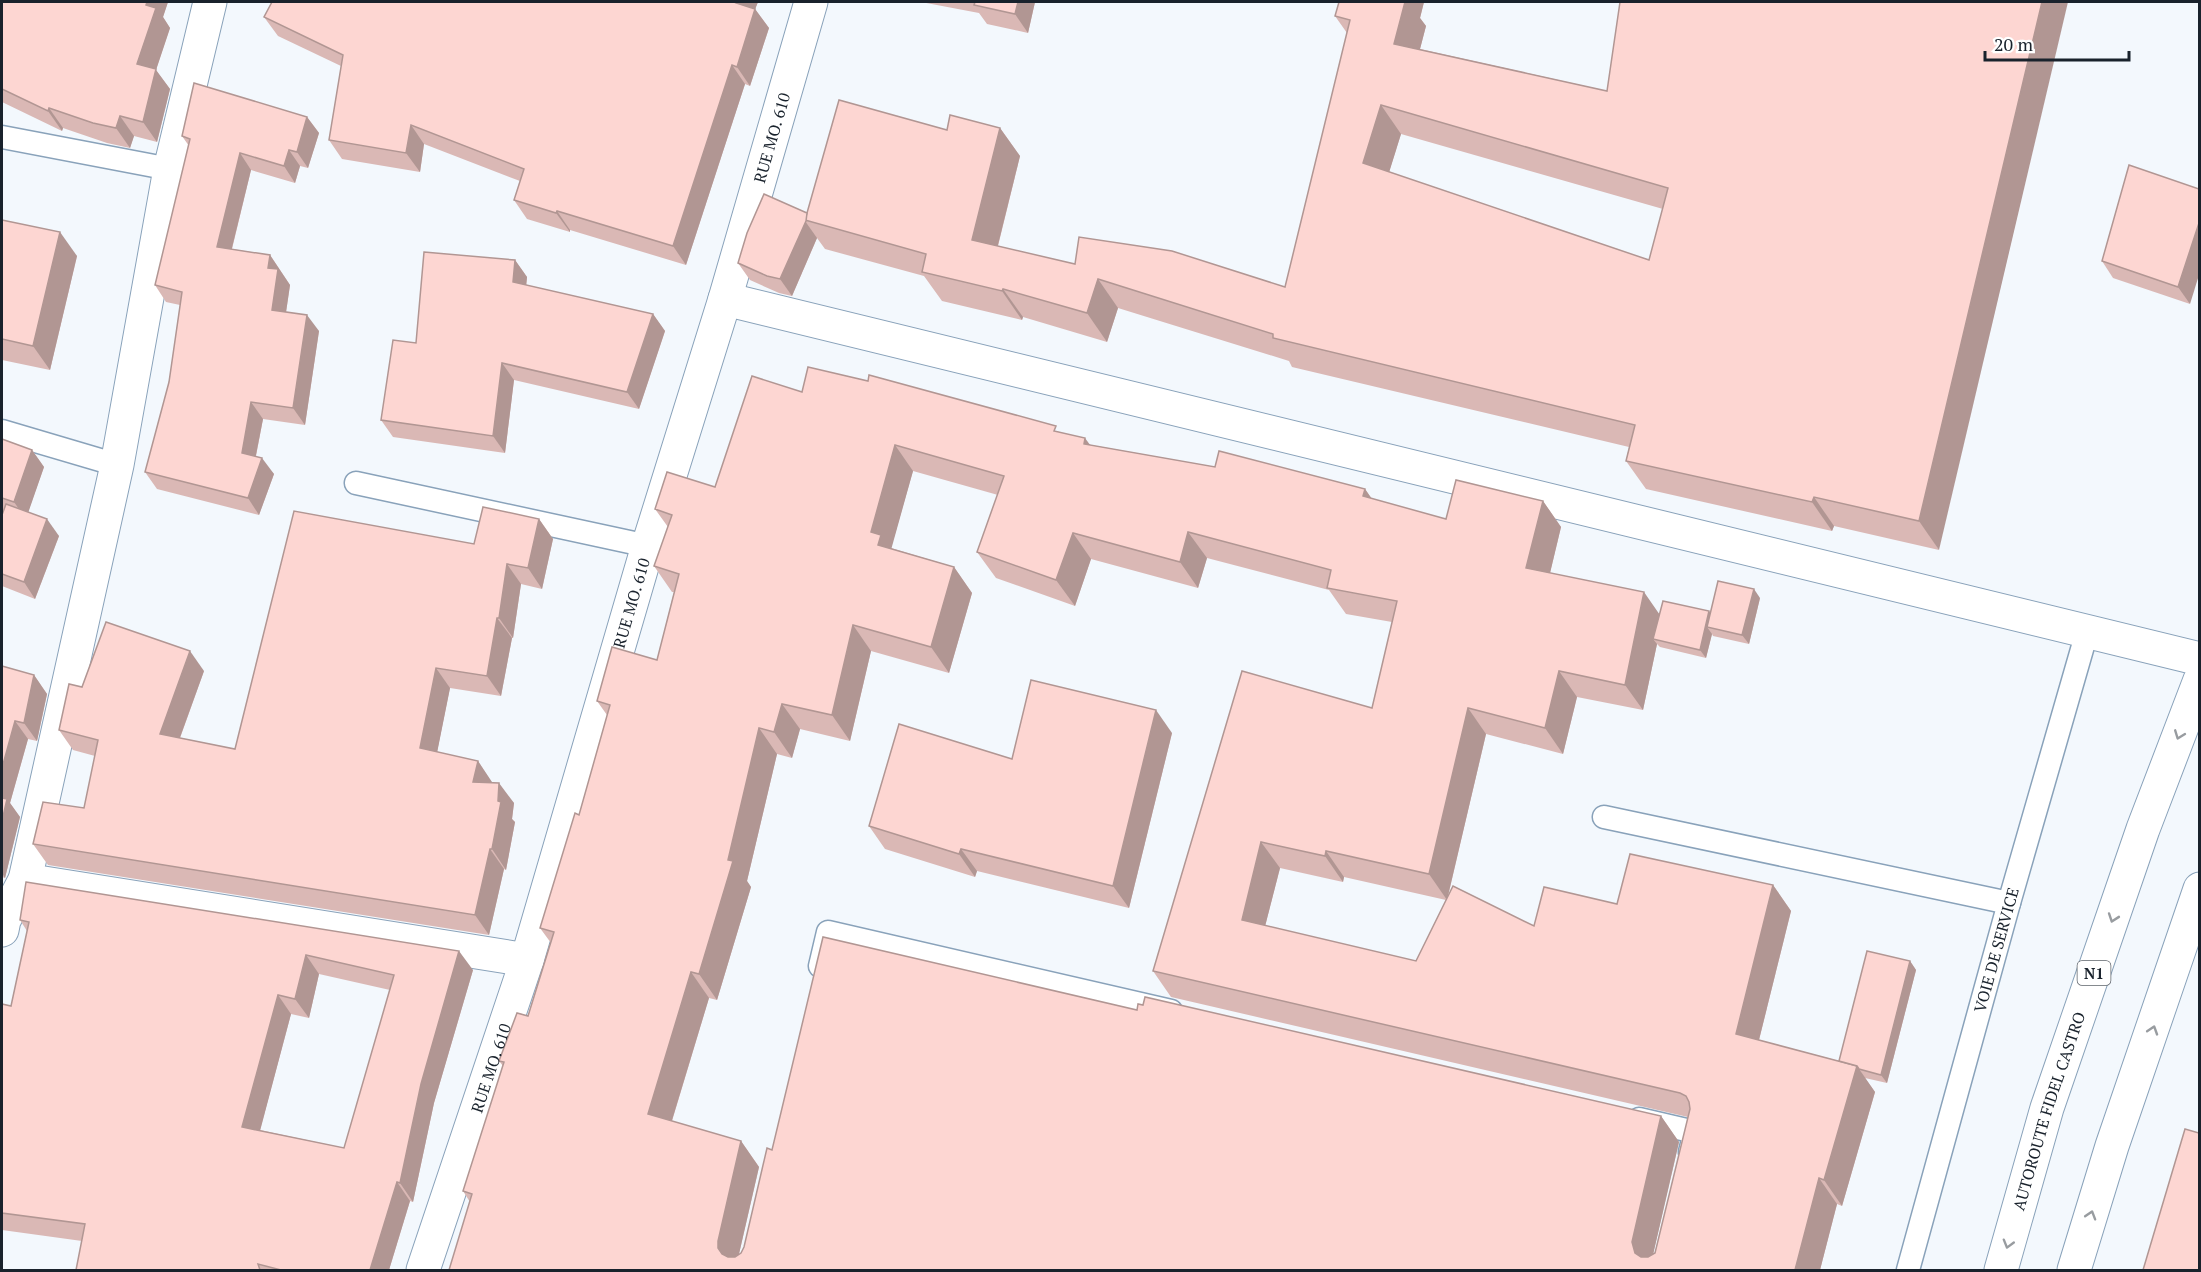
<svg xmlns="http://www.w3.org/2000/svg" width="2201" height="1272" viewBox="0 0 2201 1272" font-family="'PT Serif',serif">
<style>
.lines{fill:none;stroke-linecap:round;stroke-linejoin:round}
.service-casing{stroke:#89a2ba;stroke-width:25}
.minor-casing{stroke:#89a2ba;stroke-width:35}
.trunk-casing{stroke:#89a2ba;stroke-width:35}
.service{stroke:#fff;stroke-width:22}
.minor{stroke:#fff;stroke-width:33}
.trunk{stroke:#fff;stroke-width:33}
.wall{fill:#dab8b5;fill-rule:evenodd}
.shaded-wall{fill:#b19693}
.building{fill:#fdd6d2;stroke:#b19693;stroke-width:1.5;fill-rule:evenodd}
.oneway{stroke:#989ca0}
.labels{text-anchor:middle;dominant-baseline:central;stroke-width:5;stroke-linejoin:round;paint-order:stroke}
.shield{fill:#fff;stroke:#5e646b;stroke-width:1.5}
.shield-label{font-size:15px;font-weight:bold;fill:#19222c}
.street-label{font-size:16px;fill:#19222c;stroke:#fff}
</style>
<rect width="100%" height="100%" fill="#f3f8fd"/>
<g class="lines">
<g class="service-casing">
<g id="service">
<polyline points="2,137 170,169"/>
<polyline points="2,431 117,465"/>
<polyline points="356,483 648,546"/>
<polyline points="1604,817 2009,903"/>
<polyline points="820,966 828,932 1171,1011"/>
<polyline points="1639,1119 1695,1132 1690,1152"/>
<path id="s1" d="M1908 1270 2009 903 2087 632"/>
</g>
</g>
<g class="minor-casing">
<g id="minor">
<polyline points="725,299 2200,659"/>
<polyline points="25,880 527,960"/>
<polyline points="2,930 4,920 25,880 117,465 170,169 210,2"/>
<path id="s2" d="M423 1270 527 960 648 546 725 299 811 2"/>
</g>
</g>
<g class="trunk-casing">
<g id="trunk">
<path id="s3" d="M2001 1270 2047 1108 2143 829 2200 680"/>
<polyline points="2074,1270 2112,1146 2200,889"/>
</g>
</g>
<use href="#service" class="service"/>
<use href="#minor" class="minor"/>
<use href="#trunk" class="trunk"/>
</g>
<g class="wall">
<polygon points="2,2 168,2 163,17 170,28 156,70 170,89 157,142 134,136 130,148 107,143 63,128 62,131 2,102"/>
<polygon points="758,2 755,9 769,28 750,86 745,84 686,265 570,230 570,232 527,219 514,200 520,181 424,144 420,172 342,159 329,140 341,66 278,36 264,17"/>
<polygon points="921,2 1035,2 1028,33 987,24 979,13"/>
<path d="M1339 2H1424L1420 18 1426 26 1420 49 1607 91 1620 2 1939 550 1834 526 1832 531 1646 489 1626 461 1629 447 1292 367 1289 361 1118 308 1107 342 1023 317 1022 320 942 301 924 276 825 249 817 238 792 296 779 293 750 280 738 263 807 213 947 130 1000 128 1020 156 998 246 1075 264 1285 287 1347 33 1335 16ZM1401 134 1663 209 1649 260 1389 172Z"/>
<polygon points="307,117 319,133 308,168 300,166 295,183 251,170 232,249 270,255 290,285 286,312 319,331 305,425 263,419 256,456 274,474 259,515 157,489 145,472 169,382 180,305 166,302 155,285 189,146 182,136"/>
<polygon points="2129,165 2190,304 2113,278 2102,261"/>
<polygon points="2,220 77,256 50,370 2,360"/>
<polygon points="515,260 527,277 526,285 653,314 665,331 639,409 514,380 505,453 393,437 381,420 416,343"/>
<path d="M802 392 1060 432 1091 445 1215 467 1365 489 1372 499 1446 519 1543 501 1561 527 1550 573 1659 614H1711L1760 598 1749 644 1713 636 1712 634 1706 658 1660 647 1657 644 1643 710 1577 697 1563 754 1486 734 1448 896 1534 926 1617 904 1773 885 1791 911 1759 1040 1839 1061 1910 961 1916 970 1887 1083 1865 1078 1875 1092 1842 1206 1837 1204 1820 1270H449L470 1202 463 1191 503 1066 499 1061 528 1016 551 943 540 928 579 815 607 715 597 701 657 660 674 592H672L654 566 668 527 655 509 715 487ZM913 471 998 495 977 552 996 578 1075 606 1091 559 1198 588 1207 558 1329 590 1346 614 1392 622 1372 708 1153 971 1171 997 1688 1117 1655 1253 1653 1254 1679 1142 1661 1116 1137 1010 772 1150 744 1247 741 1253 739 1254 759 1167 741 1141 672 1121 709 998 717 1000 751 887 747 881 777 754 792 758 800 729 850 741 871 651 949 673 972 593 954 567 891 548ZM1280 868 1343 882 1344 877 1446 900 1416 961 1265 926Z"/>
<polygon points="2,439 32,450 44,467 28,512 59,536 35,599 2,586 2,515 3,511 2,511"/>
<polygon points="539,519 553,539 542,589 521,584 513,638 512,638 501,696 450,688 437,752 478,761 492,783 514,803 512,819 515,822 506,870 504,869 489,935 48,865 33,844 84,808 95,756 73,750 59,730 82,687 204,671 180,738 235,749 474,544"/>
<polygon points="2,666 34,675 47,694 37,741 28,739 10,803 20,817 5,878 2,877"/>
<polygon points="1172,733 1129,908 977,871 975,877 885,849 869,826 1012,759"/>
<path d="M20 920 473 970 434 1103 413 1202 410 1201 389 1270H76L82 1241 2 1230V1004L11 1006 27 931ZM319 974 390 990 344 1148 260 1130 291 1014 309 1018Z"/>
</g>
<g class="shaded-wall">
<polygon points="147,2 168,2 163,17 170,28 156,70 170,89 157,142 143,122 137,64"/>
<polygon points="737,2 758,2 750,22 736,3"/>
<polygon points="1018,2 1035,2 1028,33 1015,14"/>
<polygon points="1402,2 1424,2 1420,18 1426,26 1414,72 1394,44"/>
<polygon points="2042,2 2068,2 1939,550 1919,521"/>
<polygon points="755,9 769,28 750,86 737,67"/>
<polygon points="732,65 745,84 686,265 673,246"/>
<polygon points="1381,105 1401,134 1383,192 1363,163"/>
<polygon points="49,108 63,128 62,131 48,111"/>
<polygon points="120,116 134,136 130,148 116,128"/>
<polygon points="307,117 319,133 308,168 297,152"/>
<polygon points="411,125 424,144 420,172 406,153"/>
<polygon points="1000,128 1020,156 992,269 972,240"/>
<polygon points="289,150 300,166 295,183 284,166"/>
<polygon points="240,153 251,170 228,264 217,247"/>
<polygon points="557,211 570,230 570,232 556,213"/>
<polygon points="805,221 817,238 792,296 780,279"/>
<polygon points="2199,223 2199,275 2190,304 2178,287"/>
<polygon points="60,232 77,256 50,370 33,346"/>
<polygon points="270,255 290,285 284,326 272,310 268,268"/>
<polygon points="515,260 527,277 525,299 513,282"/>
<polygon points="1098,279 1118,308 1107,342 1087,313"/>
<polygon points="1003,289 1023,317 1022,320 1002,291"/>
<polygon points="653,314 665,331 639,409 627,392"/>
<polygon points="307,315 319,331 305,425 293,408"/>
<polygon points="502,363 514,380 505,453 493,436"/>
<polygon points="251,402 263,419 253,470 242,453"/>
<polygon points="1085,438 1104,464 1084,444"/>
<polygon points="895,445 913,471 891,550 878,545 871,532"/>
<polygon points="32,450 44,467 26,519 14,502"/>
<polygon points="262,458 274,474 259,515 248,498"/>
<polygon points="1365,489 1383,515 1363,496"/>
<polygon points="1814,497 1834,526 1832,531 1812,502"/>
<polygon points="1543,501 1561,527 1545,594 1526,568"/>
<polygon points="47,519 59,536 35,599 24,582"/>
<polygon points="539,519 553,539 542,589 528,568"/>
<polygon points="1188,532 1207,558 1198,588 1180,562"/>
<polygon points="1073,533 1091,559 1075,606 1056,580"/>
<polygon points="507,564 521,584 513,638 499,618"/>
<polygon points="954,567 972,593 949,673 931,647"/>
<polygon points="1754,589 1760,598 1749,644 1742,635"/>
<polygon points="1644,592 1662,618 1653,639 1657,644 1643,710 1625,685"/>
<polygon points="1709,611 1715,620 1707,627 1712,634 1706,658 1700,650"/>
<polygon points="497,618 512,638 501,696 487,676"/>
<polygon points="853,625 871,651 850,741 832,715"/>
<polygon points="190,651 204,671 174,754 160,734"/>
<polygon points="436,668 450,688 434,768 420,748"/>
<polygon points="1559,671 1577,697 1563,754 1545,728"/>
<polygon points="34,675 47,694 37,741 24,723"/>
<polygon points="782,704 800,729 792,758 774,732"/>
<polygon points="1468,708 1486,734 1447,900 1429,874"/>
<polygon points="1156,710 1172,733 1129,908 1113,886"/>
<polygon points="15,721 28,739 10,803 20,817 5,878 2,873 2,768"/>
<polygon points="759,728 777,754 747,881 751,887 717,1000 699,974 728,860"/>
<polygon points="478,761 492,782 487,802 473,782"/>
<polygon points="499,783 514,803 512,819 515,822 506,870 492,849 498,801"/>
<polygon points="1261,842 1280,868 1260,946 1242,920"/>
<polygon points="490,849 504,869 489,935 475,915"/>
<polygon points="961,849 977,871 975,877 959,854"/>
<polygon points="1326,851 1344,877 1343,882 1325,856"/>
<polygon points="1773,885 1791,911 1754,1060 1736,1034"/>
<polygon points="459,951 473,970 434,1103 413,1202 400,1183 421,1084"/>
<polygon points="306,955 319,974 309,1018 295,999"/>
<polygon points="1910,961 1916,970 1887,1083 1881,1075"/>
<polygon points="691,972 709,998 666,1140 648,1114"/>
<polygon points="278,995 291,1014 256,1146 242,1127"/>
<polygon points="1857,1066 1875,1092 1842,1206 1824,1180"/>
<polygon points="1661,1116 1679,1142 1650,1268 1635,1253 1632,1242"/>
<polygon points="741,1141 759,1167 736,1267 733,1270 718,1248 718,1241"/>
<polygon points="1819,1178 1837,1204 1820,1270 1795,1270"/>
<polygon points="397,1182 410,1201 389,1270 370,1270"/>
</g>
<g class="building">
<polygon points="2,2 147,2 146,5 156,8 137,64 156,69 143,122 120,116 116,128 93,123 49,108 48,111 2,89"/>
<polygon points="272,2 737,2 736,3 755,9 737,67 732,65 673,246 557,211 556,213 514,200 524,169 411,125 406,153 329,140 343,55 264,17"/>
<polygon points="975,2 1018,2 1015,14 974,5"/>
<path d="M1339 2H1405L1394 44 1607 91 1620 2H2042L1919 521 1814 497 1812 502 1626 461 1635 425 1273 338V334L1098 279 1087 313 1003 289 1002 291 922 272 926 254 805 220 839 100 947 130 950 115 1000 128 972 240 1075 264 1079 237 1172 251 1285 287 1350 20 1335 16ZM1381 105 1668 188 1649 260 1363 163Z"/>
<polygon points="194,83 307,117 297,152 289,150 284,166 240,153 217,247 270,255 268,268 278,269 272,310 307,315 293,408 251,402 242,453 262,458 248,498 145,472 169,382 182,292 155,285 190,139 182,136"/>
<polygon points="2129,165 2199,189 2199,223 2178,287 2102,261"/>
<polygon points="764,194 807,213 806,221 780,279 767,276 738,263 747,233"/>
<polygon points="2,220 60,232 33,346 2,339"/>
<polygon points="424,252 515,260 513,282 653,314 627,392 502,363 493,436 381,420 393,340 416,343"/>
<path d="M808 367 868 381 869 375 1056 426 1054 431 1085 438 1084 444 1215 467 1219 451 1365 489 1363 496 1446 519 1456 480 1543 501 1526 568 1644 592 1625 685 1559 671 1545 728 1468 708 1429 874 1326 851 1325 856 1261 842 1242 920 1416 961 1453 886 1534 926 1544 887 1617 904 1630 854 1773 885 1736 1034 1857 1066 1824 1180 1819 1178 1795 1270H449L472 1194 463 1191 504 1062 499 1061 517 1013 528 1016 554 932 540 928 575 813 579 815 610 705 597 701 612 647 657 660 679 574 654 566 672 515 655 509 667 472 715 487 752 376 802 392ZM895 445 1004 476 977 552 1056 580 1073 533 1180 562 1188 532 1331 570 1327 588 1397 601 1372 708 1242 671 1153 971 1680 1093 1686 1096 1689 1102 1690 1109 1655 1253 1648 1257H1641L1635 1253 1632 1242 1661 1116 1145 997 1143 1005 1138 1004 1137 1010 823 937 772 1150 767 1148 744 1247 741 1253 735 1257H728L722 1254 718 1248V1241L741 1141 648 1114 691 972 699 974 733 861 728 860 759 728 774 732 782 704 832 715 853 625 931 647 954 567 878 545 881 535 871 532Z"/>
<polygon points="2,439 32,450 14,502 2,498"/>
<polygon points="6,504 47,519 24,582 2,574 2,515"/>
<polygon points="483,507 539,519 528,568 507,564 499,618 497,618 487,676 436,668 420,748 478,761 473,782 499,783 498,801 501,802 492,849 490,849 475,915 33,844 43,802 84,808 98,740 59,730 69,684 82,687 106,622 190,651 160,734 235,749 294,511 474,544"/>
<polygon points="1718,581 1754,589 1742,635 1707,627"/>
<polygon points="1663,601 1709,611 1700,650 1653,639"/>
<polygon points="2,666 34,675 24,723 15,721 2,768"/>
<polygon points="1031,680 1156,710 1113,886 961,849 959,854 869,826 899,724 1012,759"/>
<polygon points="2,798 7,799 2,821"/>
<path d="M26 882 459 951 421 1084 400 1183 397 1182 370 1270H281L258 1264 260 1270H76L85 1224 2 1213V1004L11 1006 29 922 20 920ZM306 955 394 975 344 1148 242 1127 278 995 295 999Z"/>
<polygon points="1867,951 1910,961 1881,1075 1859,1069 1857,1066 1839,1061"/>
<polygon points="2185,1129 2199,1133 2199,1270 2143,1270"/>
</g>
<defs><path id="oneway-chevron" d="M-2-3.5L2.5 0L-2 3.5" fill="none" stroke-width="1.6" stroke-linecap="round" stroke-linejoin="round" transform="scale(1.5)"/></defs>
<g class="oneway">
<use href="#oneway-chevron" transform="translate(2179 735) rotate(111)"/>
<use href="#oneway-chevron" transform="translate(2113 918) rotate(109)"/>
<use href="#oneway-chevron" transform="translate(2153 1030) rotate(-72)"/>
<use href="#oneway-chevron" transform="translate(2091 1215) rotate(-73)"/>
<use href="#oneway-chevron" transform="translate(2008 1244) rotate(106)"/>
</g>
<g class="labels">
<rect class="shield" x="2077.5" y="961" width="33" height="24" rx="4.5"/>
<g class="shield-label">
<text x="2094" y="973">N1</text>
</g>
<g class="street-label">
<text stroke="none"><textPath href="#s2" startOffset="1185">RUE MO. 610</textPath></text>
<text stroke="none"><textPath href="#s2" startOffset="699">RUE MO. 610</textPath></text>
<text stroke="none"><textPath href="#s1" startOffset="332">VOIE DE SERVICE</textPath></text>
<text stroke="none"><textPath href="#s2" startOffset="213">RUE MO. 610</textPath></text>
<text stroke="none"><textPath href="#s3" startOffset="166">AUTOROUTE FIDEL CASTRO</textPath></text>
</g>
</g>
<rect width="2201" height="1272" fill="none" stroke="#19222c" stroke-width="6"/>
<path d="M1985 51v9h144v-9" fill="none" stroke="#19222c" stroke-width="3"/>
<text x="1994" y="51" font-size="18" fill="#19222c" stroke="#ffffff" stroke-width="4.5" paint-order="stroke">20 m</text>
</svg>
